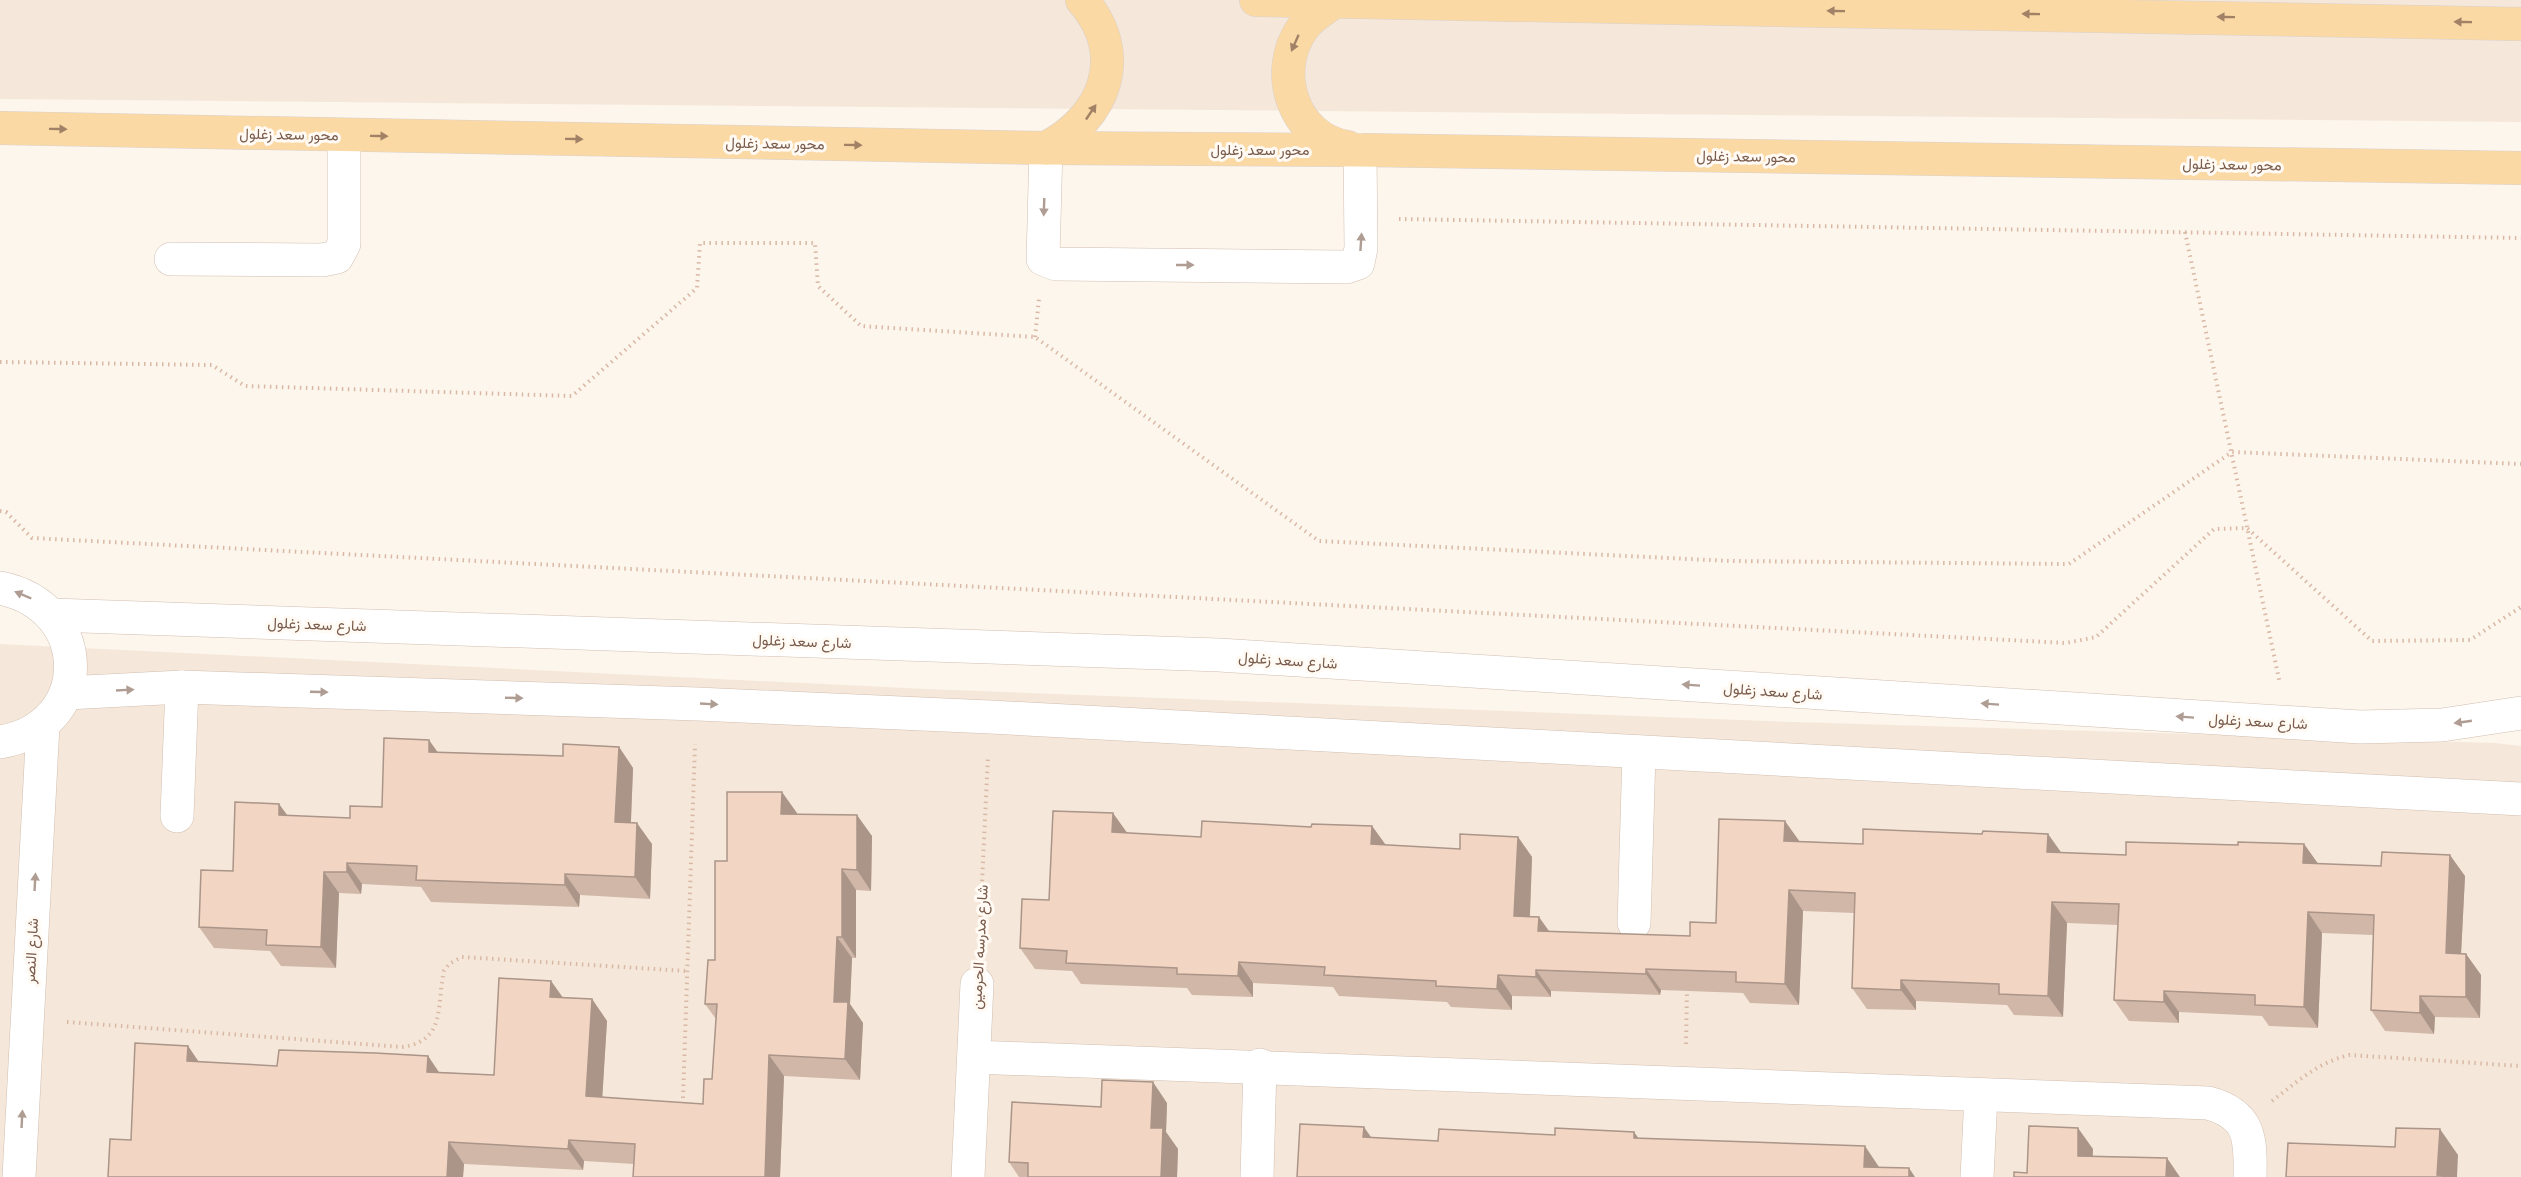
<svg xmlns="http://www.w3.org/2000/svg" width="2521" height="1177" viewBox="0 0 2521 1177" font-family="Montserrat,Vazirmatn,sans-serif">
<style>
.residential{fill:#f5e8da}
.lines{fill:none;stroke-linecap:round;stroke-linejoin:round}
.minor-casing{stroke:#d1beb0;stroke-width:34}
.major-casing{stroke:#dad1cd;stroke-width:34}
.path{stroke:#d9b8a5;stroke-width:4;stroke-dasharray:1.5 4.5;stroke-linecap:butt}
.minor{stroke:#fff;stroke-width:33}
.major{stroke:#fbd9a5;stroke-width:33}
.wall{fill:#d1b7a8}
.shaded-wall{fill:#aa9588}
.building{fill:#f3d5c3;stroke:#aa9588;stroke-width:1.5}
.oneway{fill:#a18267}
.oneway2{fill:#af9d94}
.labels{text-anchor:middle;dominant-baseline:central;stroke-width:6;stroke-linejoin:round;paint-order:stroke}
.street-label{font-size:15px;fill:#7a5c4d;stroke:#fffaf3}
</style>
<rect width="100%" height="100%" fill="#fdf6ec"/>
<g class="residential">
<polygon points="0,0 2521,0 2521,122 0,99"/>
<polygon points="0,644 926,689 1794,722 2495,743 2521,746 2521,1177 0,1177"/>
</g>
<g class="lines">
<g class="minor-casing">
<g id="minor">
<polyline points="1046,148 1043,259 1056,264 1346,267 1358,263 1361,248 1360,150"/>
<polyline points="171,259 322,260 337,257 344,244 344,135"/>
<path d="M0 588C94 607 94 727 0 742"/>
<polyline points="53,615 1219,655 2360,727 2442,725 2521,713"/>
<polyline points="66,693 182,687 697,704 990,717 2521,799"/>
<polyline points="177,816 182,687"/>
<polyline points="1634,923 1639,752"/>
<path d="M974 1057C1385 1069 1796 1091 2208 1103 2250 1114 2251 1138 2250 1177"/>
<polyline points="19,1177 43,725"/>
<polyline points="968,1177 977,984"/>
<polyline points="1257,1177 1260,1065"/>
<polyline points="1977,1177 1981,1096"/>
</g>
</g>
<g class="major-casing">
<g id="major">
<polyline points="1256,0 2521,24"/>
<path d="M1334 2C1323 10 1310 17 1302 29 1272 72 1293 138 1347 147"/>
<polyline points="0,128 1046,148 1360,150 2521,168"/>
<path d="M1046 148C1106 117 1129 54 1082 0"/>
</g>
</g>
<g class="path">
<polyline points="1399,219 2521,238"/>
<polyline points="2185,232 2280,684"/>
<polyline points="1035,337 1039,299"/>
<polyline points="0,362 212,365 245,386 572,396 697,288 700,243 815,243 818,286 861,326 1035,337 1319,541 1730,561 2069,564 2232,452 2521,464"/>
<polyline points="0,511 6,512 32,538 2066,643 2096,637 2214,529 2247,528 2372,641 2470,640 2521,607"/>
<polyline points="979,947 988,756"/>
<path d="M67 1022 402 1047C447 1041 436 1005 444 971L449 964 462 957 687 971"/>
<polyline points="1686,1044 1687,988"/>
<polyline points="683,1098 695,744"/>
<path d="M2272 1101C2297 1082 2318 1062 2350 1055L2521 1066"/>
</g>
<use href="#minor" class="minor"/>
<use href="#major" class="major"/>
</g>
<g class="wall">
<polygon points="619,747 633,768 631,822 652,844 650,899 580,895 579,907 431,902 421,887 362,884 361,894 339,893 336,968 281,966 270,951 214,948 199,927 233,871 279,804 288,816 350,818 382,807 438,752 563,756"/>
<polygon points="797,813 797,814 872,836 871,891 856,890 856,958 852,958 850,1004 863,1023 860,1080 784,1076 780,1177 633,1177 634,1164 584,1161 583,1170 464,1164 463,1177 108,1177 188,1046 199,1062 277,1066 428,1056 439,1072 494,1075 551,981 563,998 592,999 607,1021 602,1097 703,1104 712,1079 716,1019 705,1004 715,960"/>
<polygon points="1372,826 1386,845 1460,849 1518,837 1532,857 1530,917 1549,932 1690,936 1716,923 1799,841 1863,844 1982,834 2048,834 2061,853 2126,855 2238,845 2304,844 2318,864 2465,876 2461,954 2466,954 2481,975 2480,1018 2435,1017 2434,1034 2385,1031 2371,1010 2373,935 2322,933 2318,1028 2269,1026 2262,1016 2179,1012 2179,1023 2129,1021 2114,1000 2118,925 2067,923 2063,1017 2014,1015 2007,1005 1916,1001 1916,1010 1867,1009 1852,988 1854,913 1803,911 1799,1005 1750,1003 1743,993 1661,990 1660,995 1551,991 1551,997 1512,996 1512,1010 1451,1007 1447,1002 1339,996 1333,987 1253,983 1253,997 1192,995 1187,988 1081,984 1072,971 1035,969 1020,948 1049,900 1127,833 1201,837 1311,827"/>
<polygon points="1167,1103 1166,1132 1178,1149 1177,1177 1019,1177 1009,1162 1101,1107"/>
</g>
<g class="shaded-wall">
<polygon points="429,740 444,761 429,752"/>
<polygon points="619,747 633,768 630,843 615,822"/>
<polygon points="782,792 797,813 796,835 781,814"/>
<polygon points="279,804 294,825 279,815"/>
<polygon points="1113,813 1128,834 1112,832"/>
<polygon points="857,815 872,836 871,891 857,870"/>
<polygon points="1785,821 1800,842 1784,841"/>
<polygon points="637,823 652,844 650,899 635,877"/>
<polygon points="1372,826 1387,847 1371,844"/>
<polygon points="2048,834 2063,855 2047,852"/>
<polygon points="1518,837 1532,857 1529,937 1514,916"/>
<polygon points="2304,844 2319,865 2303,863"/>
<polygon points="2450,855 2465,876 2460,974 2446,953"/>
<polygon points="347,863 362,884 361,894 347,872"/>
<polygon points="842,869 856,890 856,958 842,937"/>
<polygon points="324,872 339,893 336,968 321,947"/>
<polygon points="565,874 580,895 579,907 565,885"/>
<polygon points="1789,890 1803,911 1799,1005 1785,984"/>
<polygon points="2052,902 2067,923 2063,1017 2048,996"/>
<polygon points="2308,912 2322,933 2318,1028 2304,1007"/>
<polygon points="1539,917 1554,938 1538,931"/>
<polygon points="837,937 852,958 850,1004 863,1023 860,1080 845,1059 834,1002"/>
<polygon points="2466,954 2481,975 2480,1018 2466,997"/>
<polygon points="1239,962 1253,983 1253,997 1238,976"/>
<polygon points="1646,969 1661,990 1660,995 1646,974"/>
<polygon points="1536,970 1551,991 1551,997 1536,977"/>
<polygon points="1498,975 1512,996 1512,1010 1497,989"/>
<polygon points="1901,980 1916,1001 1916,1010 1901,990"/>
<polygon points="551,981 566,1002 550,997"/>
<polygon points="2164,991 2179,1012 2179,1023 2164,1002"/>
<polygon points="2420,996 2435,1017 2434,1034 2420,1013"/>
<polygon points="592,999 607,1021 601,1118 586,1096"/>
<polygon points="188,1046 202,1067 187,1061"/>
<polygon points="769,1055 784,1076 780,1177 765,1177"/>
<polygon points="428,1056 442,1077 427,1072"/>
<polygon points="1153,1082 1167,1103 1166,1132 1178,1149 1177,1177 1161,1177 1151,1128"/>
<polygon points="1364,1127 1382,1153 1363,1137"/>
<polygon points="2078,1128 2093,1149 2092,1177 2078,1156"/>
<polygon points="2440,1129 2458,1155 2457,1177 2439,1177 2437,1175"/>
<polygon points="1634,1132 1653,1158 1634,1138"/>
<polygon points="569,1140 584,1161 583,1170 568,1149"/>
<polygon points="449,1142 464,1164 463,1177 447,1177"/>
<polygon points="1865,1146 1883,1173 1864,1167"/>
<polygon points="2167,1158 2180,1177 2166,1177"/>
<polygon points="1909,1168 1915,1177 1909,1177"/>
</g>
<g class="building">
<polygon points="384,738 429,740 429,752 563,756 563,744 619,747 615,822 637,823 635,877 565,874 565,885 416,880 417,866 347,863 347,872 324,872 321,947 266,945 267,930 199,927 201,870 233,871 235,802 279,804 279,815 350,818 350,806 382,807"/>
<polygon points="727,792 782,792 781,814 857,815 857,870 842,869 842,937 837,937 834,1002 848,1002 845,1059 769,1055 765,1177 633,1177 635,1144 569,1140 568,1149 449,1142 447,1177 108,1177 110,1139 131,1140 135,1043 188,1046 187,1061 277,1066 279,1050 375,1053 428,1056 427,1072 494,1075 499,978 551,981 550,997 592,999 586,1096 703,1104 704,1079 712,1079 717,1004 705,1004 708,960 715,960 715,861 727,861"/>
<polygon points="1053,811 1113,813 1112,832 1201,837 1202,821 1311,827 1312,824 1372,826 1371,844 1460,849 1460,834 1518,837 1514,916 1539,917 1538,931 1690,936 1690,922 1716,923 1719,819 1785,821 1784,841 1863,844 1863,829 1982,834 1983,831 2048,834 2047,852 2126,855 2126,842 2238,845 2238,842 2304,844 2303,863 2381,866 2382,852 2450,855 2446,953 2466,954 2466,997 2420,996 2420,1013 2371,1010 2374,915 2308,912 2304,1007 2255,1005 2255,995 2164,991 2164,1002 2114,1000 2119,904 2052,902 2048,996 1999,994 1999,984 1901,980 1901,990 1852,988 1855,893 1789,890 1785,984 1736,982 1736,972 1646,969 1646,974 1536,970 1536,977 1498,975 1497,989 1436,986 1436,981 1324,975 1325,967 1239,962 1238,976 1177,974 1177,968 1066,963 1067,951 1020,948 1022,899 1049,900"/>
<polygon points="1102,1080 1153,1082 1151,1128 1163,1128 1161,1177 1028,1177 1028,1163 1009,1162 1012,1102 1101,1107"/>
<polygon points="1300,1124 1364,1127 1363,1137 1438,1141 1439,1129 1555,1135 1555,1128 1634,1132 1634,1138 1865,1146 1864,1167 1909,1168 1909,1177 1297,1177"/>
<polygon points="2029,1126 2078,1128 2078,1156 2167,1158 2166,1177 2014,1177 2014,1172 2027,1173"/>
<polygon points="2396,1128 2440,1129 2437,1175 2450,1176 2450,1177 2286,1177 2288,1143 2395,1147"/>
</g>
<defs><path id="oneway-solid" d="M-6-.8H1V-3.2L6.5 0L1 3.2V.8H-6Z" transform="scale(1.5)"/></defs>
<g class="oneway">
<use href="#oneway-solid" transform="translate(1836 11) rotate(-179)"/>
<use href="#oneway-solid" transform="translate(2031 14) rotate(-179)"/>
<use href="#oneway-solid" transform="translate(2226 17) rotate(-179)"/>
<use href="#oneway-solid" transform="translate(2463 22) rotate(-179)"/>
<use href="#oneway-solid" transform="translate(1295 43) rotate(114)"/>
<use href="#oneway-solid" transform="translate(1091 112) rotate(-56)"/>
<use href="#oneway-solid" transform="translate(58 129) rotate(1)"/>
<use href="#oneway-solid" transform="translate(379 136) rotate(1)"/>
<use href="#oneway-solid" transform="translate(574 139) rotate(1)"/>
<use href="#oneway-solid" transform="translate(853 145) rotate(1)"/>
</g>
<g class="oneway2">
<use href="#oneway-solid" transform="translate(1044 207) rotate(92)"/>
<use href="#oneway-solid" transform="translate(1361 242) rotate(-86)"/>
<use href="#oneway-solid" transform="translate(1185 265)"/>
<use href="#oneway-solid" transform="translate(23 595) rotate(-157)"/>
<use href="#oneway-solid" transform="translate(1691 685) rotate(-176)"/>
<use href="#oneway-solid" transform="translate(125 690) rotate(-3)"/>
<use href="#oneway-solid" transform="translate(319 692) rotate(2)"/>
<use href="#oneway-solid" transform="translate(514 698) rotate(2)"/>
<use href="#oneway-solid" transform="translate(709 704) rotate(3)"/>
<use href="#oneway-solid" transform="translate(1990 704) rotate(-176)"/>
<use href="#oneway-solid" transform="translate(2185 717) rotate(-176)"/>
<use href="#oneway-solid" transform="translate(2463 722) rotate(172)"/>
<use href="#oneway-solid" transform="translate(35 882) rotate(-87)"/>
<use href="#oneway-solid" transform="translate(22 1119) rotate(-87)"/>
</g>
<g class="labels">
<g class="street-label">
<text transform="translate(289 134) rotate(1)">محور سعد زغلول</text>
<text transform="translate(775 143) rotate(1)">محور سعد زغلول</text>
<text x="1260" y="149">محور سعد زغلول</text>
<text transform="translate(1746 156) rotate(1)">محور سعد زغلول</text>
<text transform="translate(2232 164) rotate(1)">محور سعد زغلول</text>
<text transform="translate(317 624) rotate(2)">شارع سعد زغلول</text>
<text transform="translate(802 641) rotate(2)">شارع سعد زغلول</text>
<text transform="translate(1288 660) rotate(4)">شارع سعد زغلول</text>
<text transform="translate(1773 691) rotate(4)">شارع سعد زغلول</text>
<text transform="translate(2258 721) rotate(3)">شارع سعد زغلول</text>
<text transform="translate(979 947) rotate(-87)">شارع مدرسه الحرمين</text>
<text transform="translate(31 951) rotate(-87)">شارع النصر</text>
</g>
</g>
</svg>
